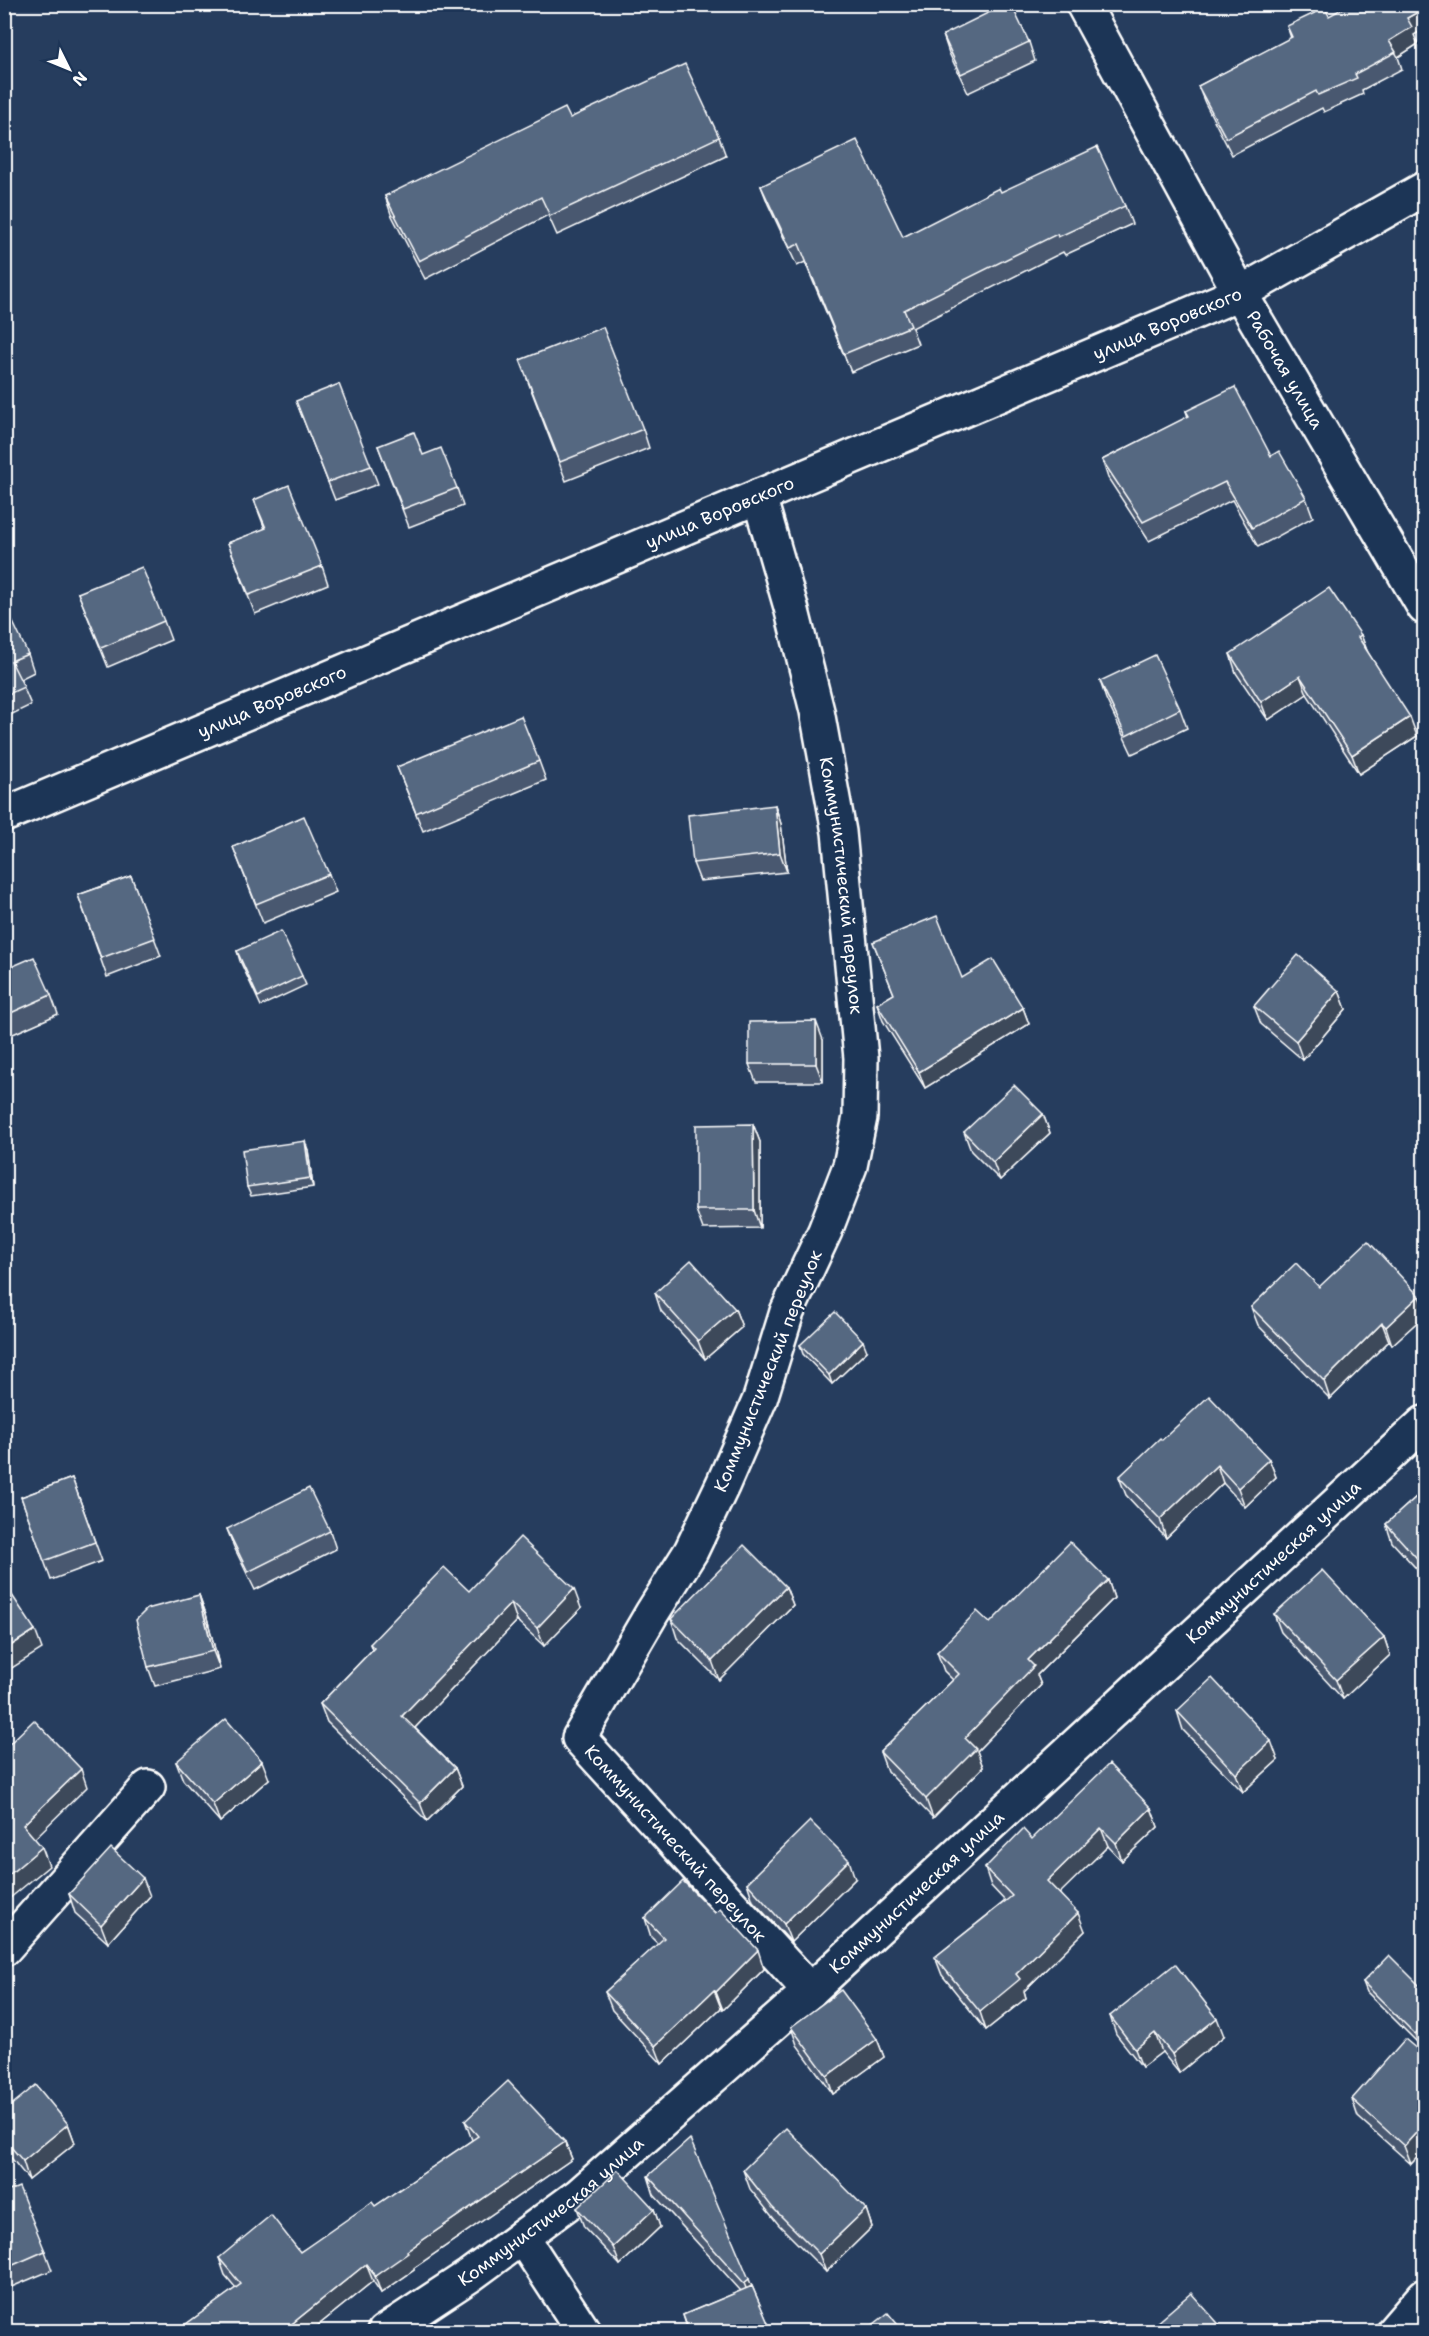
<svg xmlns="http://www.w3.org/2000/svg" width="1429" height="2336" viewBox="0 0 1429 2336" font-family="'Shantell Sans',sans-serif">
<style>
.lines{fill:none;stroke-linecap:round;stroke-linejoin:round}
.minor-casing{stroke:#fff;stroke-width:38}
.minor{stroke:#1d3557;stroke-width:33}
.wall{fill:#49596f;stroke:#fff;stroke-width:1.5}
.shaded-wall{fill:#3c485a;stroke:#fff;stroke-width:1.5}
.building{fill:#556781;stroke:#fff;stroke-width:1.5}
.labels{text-anchor:middle;dominant-baseline:central;stroke-width:4.5;stroke-linejoin:round;paint-order:stroke}
.street-label{font-size:18px;fill:#fff;stroke:#1d3557}
</style>
<rect width="100%" height="100%" fill="#263d5e"/>
<filter id="ink" filterUnits="userSpaceOnUse"><feTurbulence type="fractalNoise" baseFrequency=".0167" numOctaves="2"/><feDisplacementMap in="SourceGraphic" scale="12" xChannelSelector="R" yChannelSelector="G"/><feConvolveMatrix kernelMatrix="1 2 1 2 8 2 1 2 1" color-interpolation-filters="sRGB"/></filter>
<g filter="url(#ink)">
<g class="lines">
<g class="minor-casing">
<g id="minor">
<path id="s1" d="M1083 4 1240 293 1424 607"/>
<path id="s2" d="M759 496 791 607 817 711 839 832 861 1058 860 1117 850 1166 825 1231 787 1312 760 1399 723 1484 691 1551 652 1613 579 1738 810 1991"/>
<path id="s3" d="M4 815 1240 293 1424 189"/>
<polyline points="4,1949 148,1787"/>
<polyline points="522,2237 584,2332"/>
<path id="s4" d="M384 2332 469 2276 579 2195 810 1991 1424 1423"/>
<polyline points="1393,2332 1424,2296"/>
</g>
</g>
<use href="#minor" class="minor"/>
</g>
<g class="wall">
<polygon points="1425,4 1425,28 1414,35 1418,44 1398,57 1402,69 1362,90 1363,94 1324,112 1322,108 1232,155 1205,103 1198,86 1291,38 1287,26 1329,16"/>
<polygon points="943,35 1029,42 1035,61 968,93 949,53"/>
<polygon points="570,118 719,137 726,156 557,235 548,215 425,279 391,214 385,196"/>
<polygon points="761,186 903,237 1001,192 1125,206 1132,224 1065,255 1063,252 912,328 918,344 851,372 805,262 797,266 768,204"/>
<polygon points="527,379 643,429 649,448 566,481"/>
<polygon points="296,401 371,466 378,484 335,500"/>
<polygon points="1186,411 1271,456 1306,498 1313,517 1258,547 1232,500 1149,541 1108,478 1102,460 1188,417"/>
<polygon points="378,446 423,455 457,488 463,506 409,527"/>
<polygon points="254,500 322,566 328,584 255,614 228,543 265,529"/>
<polygon points="78,593 164,621 171,640 108,667"/>
<polygon points="4,621 28,654 34,672 20,679 31,705 4,718"/>
<polygon points="1361,635 1367,651 1417,736 1359,774 1307,694 1268,720 1236,673 1230,654"/>
<polygon points="1100,681 1180,709 1187,728 1132,754 1106,699"/>
<polygon points="539,761 546,780 423,831 397,767"/>
<polygon points="775,805 781,824 787,872 700,881 693,863"/>
<polygon points="233,847 329,874 336,892 263,923"/>
<polygon points="131,876 161,956 107,977 78,895"/>
<polygon points="873,942 962,978 1023,1008 1029,1024 925,1088 883,1021 877,1004 894,994"/>
<polygon points="237,951 302,976 306,985 261,1006 240,961"/>
<polygon points="4,970 51,995 58,1014 4,1038"/>
<polygon points="1339,991 1346,1009 1303,1060 1261,1024 1254,1006"/>
<polygon points="823,1040 823,1082 756,1082 749,1064"/>
<polygon points="1043,1114 1050,1133 1000,1180 971,1151 964,1132"/>
<polygon points="753,1124 760,1142 760,1228 703,1229 696,1210"/>
<polygon points="308,1150 313,1187 251,1196 247,1187"/>
<polygon points="1319,1287 1419,1296 1425,1311 1425,1315 1392,1345 1389,1341 1330,1399 1258,1325 1251,1307"/>
<polygon points="655,1293 735,1309 742,1327 705,1359 661,1311"/>
<polygon points="800,1345 867,1351 832,1384 803,1354"/>
<polygon points="1162,1440 1269,1459 1276,1477 1245,1507 1223,1483 1166,1538 1126,1495 1119,1477"/>
<polygon points="72,1478 102,1561 51,1580 21,1497"/>
<polygon points="1425,1489 1425,1578 1392,1542 1386,1524"/>
<polygon points="227,1529 330,1531 336,1549 255,1590 234,1547"/>
<polygon points="1108,1580 1114,1598 1037,1675 1041,1685 977,1751 983,1767 933,1818 887,1771 880,1752 953,1680 944,1671 937,1652 990,1623"/>
<polygon points="786,1587 793,1605 719,1680 677,1638 671,1619"/>
<polygon points="469,1591 581,1608 544,1646 517,1621 415,1728 455,1768 462,1786 427,1821 327,1722 320,1704 372,1650 370,1644"/>
<polygon points="199,1595 206,1614 220,1669 155,1686 148,1667"/>
<polygon points="1274,1614 1384,1637 1390,1655 1343,1699 1281,1632"/>
<polygon points="1177,1711 1278,1760 1243,1792 1183,1730"/>
<polygon points="176,1762 269,1779 220,1822 183,1780"/>
<polygon points="1151,1808 1158,1827 1122,1861 1108,1846 1059,1893 1085,1931 1024,1991 1026,1998 986,2030 942,1975 935,1957 1005,1901 991,1886 985,1868 1032,1839"/>
<polygon points="855,1879 791,1942 753,1901 747,1883"/>
<polygon points="69,1894 150,1896 108,1943 75,1913"/>
<polygon points="645,1918 764,1969 723,2010 721,2008 662,2064 612,2010 605,1992 658,1944 651,1937"/>
<polygon points="1363,1982 1425,1991 1425,2037 1418,2043 1367,1992"/>
<polygon points="1110,2016 1224,2036 1179,2073 1162,2052 1142,2067 1116,2034"/>
<polygon points="791,2027 877,2039 884,2057 833,2094 797,2045"/>
<polygon points="1425,2056 1425,2149 1411,2164 1358,2117 1352,2099"/>
<polygon points="4,2111 68,2124 75,2143 29,2180 4,2149"/>
<polygon points="465,2121 565,2142 572,2159 414,2268 414,2270 381,2293 373,2281 311,2331 184,2331 182,2327 236,2288 225,2275 219,2258 300,2252 375,2206 472,2140"/>
<polygon points="743,2170 866,2209 872,2227 826,2272 779,2225 750,2189"/>
<polygon points="648,2176 752,2286 771,2331 688,2331 683,2315 741,2291 654,2195"/>
<polygon points="4,2193 45,2251 52,2270 4,2290"/>
<polygon points="577,2208 654,2209 660,2227 620,2265 584,2227"/>
</g>
<g class="shaded-wall">
<polygon points="1425,8 1425,28 1414,35 1418,44 1398,57 1389,41 1407,18"/>
<polygon points="1361,635 1368,653 1358,637"/>
<polygon points="1300,676 1307,694 1268,720 1261,702"/>
<polygon points="1410,717 1417,736 1359,774 1352,755"/>
<polygon points="775,805 781,824 787,872 780,853"/>
<polygon points="1339,991 1346,1009 1303,1060 1296,1041"/>
<polygon points="1023,1008 1029,1024 925,1088 919,1072"/>
<polygon points="816,1021 823,1040 823,1082 816,1064"/>
<polygon points="1043,1114 1050,1133 1000,1180 993,1162"/>
<polygon points="753,1124 760,1142 760,1228 754,1210"/>
<polygon points="305,1141 308,1150 313,1187 310,1178"/>
<polygon points="1419,1296 1425,1311 1425,1315 1392,1345 1386,1327"/>
<polygon points="735,1309 742,1327 705,1359 698,1341"/>
<polygon points="1382,1323 1389,1341 1330,1399 1324,1381"/>
<polygon points="863,1341 867,1351 832,1384 829,1375"/>
<polygon points="1269,1459 1276,1477 1245,1507 1238,1488"/>
<polygon points="1217,1465 1223,1483 1166,1538 1160,1519"/>
<polygon points="1108,1580 1114,1598 1037,1675 1041,1685 977,1751 983,1767 933,1818 926,1799 965,1738 1028,1660"/>
<polygon points="786,1587 793,1605 719,1680 712,1661"/>
<polygon points="574,1589 581,1608 544,1646 537,1628"/>
<polygon points="199,1595 206,1614 220,1669 213,1651"/>
<polygon points="511,1603 517,1621 409,1734 402,1716"/>
<polygon points="35,1630 42,1649 4,1673 4,1650"/>
<polygon points="1384,1637 1390,1655 1343,1699 1336,1680"/>
<polygon points="1271,1741 1278,1760 1243,1792 1236,1774"/>
<polygon points="262,1761 269,1779 220,1822 213,1804"/>
<polygon points="455,1768 462,1786 427,1821 420,1803"/>
<polygon points="81,1769 87,1787 30,1843 23,1825"/>
<polygon points="1151,1808 1158,1827 1122,1861 1116,1843"/>
<polygon points="1101,1828 1108,1846 1054,1899 1047,1881"/>
<polygon points="42,1847 49,1866 4,1903 4,1879"/>
<polygon points="849,1860 855,1879 791,1942 784,1924"/>
<polygon points="143,1878 150,1896 108,1943 101,1925"/>
<polygon points="1078,1913 1085,1931 1024,1991 1026,1998 986,2030 980,2012 1016,1974"/>
<polygon points="758,1950 764,1969 723,2010 716,1992"/>
<polygon points="714,1990 721,2008 662,2064 655,2046"/>
<polygon points="1217,2018 1224,2036 1179,2073 1172,2054"/>
<polygon points="1425,2024 1425,2037 1418,2043 1415,2034"/>
<polygon points="1155,2033 1162,2052 1142,2067 1135,2049"/>
<polygon points="877,2039 884,2057 833,2094 827,2076"/>
<polygon points="1425,2123 1425,2149 1411,2164 1404,2146"/>
<polygon points="68,2124 75,2143 29,2180 23,2161"/>
<polygon points="565,2142 572,2159 414,2268 414,2270 381,2293 375,2276 407,2251"/>
<polygon points="654,2209 660,2227 620,2265 613,2247"/>
<polygon points="866,2209 872,2227 826,2272 819,2254"/>
<polygon points="366,2264 373,2281 311,2331 283,2331"/>
<polygon points="749,2279 756,2298 751,2301 744,2283"/>
</g>
<g class="building">
<polygon points="1006,4 1011,4 1029,42 961,74 943,35"/>
<polygon points="1351,4 1425,4 1425,8 1407,18 1412,27 1389,41 1396,52 1355,74 1357,78 1318,95 1316,91 1226,138 1198,86 1292,37 1287,26 1325,8 1329,16"/>
<polygon points="685,64 719,137 550,216 541,197 419,261 385,196 565,108 570,118"/>
<polygon points="857,140 903,237 999,188 1001,192 1097,147 1125,206 1058,237 1057,234 904,310 911,326 844,354 799,244 790,248 761,186"/>
<polygon points="603,327 643,429 560,462 520,360"/>
<polygon points="339,384 371,466 328,482 296,401"/>
<polygon points="1235,387 1271,456 1279,451 1306,498 1252,528 1225,482 1143,522 1102,460 1189,416 1186,411"/>
<polygon points="414,432 423,455 441,448 457,488 403,509 378,446"/>
<polygon points="289,485 322,566 249,595 228,543 266,528 254,500"/>
<polygon points="142,567 164,621 101,648 78,593"/>
<polygon points="1329,588 1361,635 1358,637 1410,717 1352,755 1300,676 1261,702 1230,654"/>
<polygon points="11,618 28,654 11,661 24,687 4,696 4,621"/>
<polygon points="1155,655 1180,709 1126,736 1100,681"/>
<polygon points="521,716 539,761 416,813 397,767"/>
<polygon points="775,805 780,853 693,863 688,815"/>
<polygon points="304,816 329,874 256,904 233,847"/>
<polygon points="131,876 155,938 101,958 78,895"/>
<polygon points="937,916 962,978 993,959 1023,1008 919,1072 877,1004 894,994 873,942"/>
<polygon points="281,931 302,976 258,997 237,951"/>
<polygon points="1298,955 1339,991 1296,1041 1254,1006"/>
<polygon points="34,957 51,995 4,1016 4,970"/>
<polygon points="816,1021 816,1064 749,1064 749,1022"/>
<polygon points="1014,1085 1043,1114 993,1162 964,1132"/>
<polygon points="753,1124 754,1210 696,1210 696,1125"/>
<polygon points="305,1141 310,1178 247,1187 242,1150"/>
<polygon points="1368,1241 1419,1296 1386,1327 1382,1323 1324,1381 1251,1307 1296,1263 1319,1287"/>
<polygon points="691,1260 735,1309 698,1341 655,1293"/>
<polygon points="835,1312 863,1341 829,1375 800,1345"/>
<polygon points="1209,1396 1269,1459 1238,1488 1217,1465 1160,1519 1119,1477 1160,1438 1162,1440"/>
<polygon points="72,1478 95,1542 44,1561 21,1497"/>
<polygon points="309,1488 330,1531 248,1572 227,1529"/>
<polygon points="1425,1489 1425,1567 1386,1524"/>
<polygon points="520,1537 574,1589 537,1628 511,1603 402,1716 455,1768 420,1803 320,1704 374,1648 370,1644 444,1567 469,1591"/>
<polygon points="1070,1542 1108,1580 1028,1660 1034,1666 965,1738 976,1749 926,1799 880,1752 959,1674 937,1652 977,1611 990,1623"/>
<polygon points="744,1545 786,1587 712,1661 671,1619"/>
<polygon points="1322,1570 1384,1637 1336,1680 1274,1614"/>
<polygon points="4,1583 35,1630 4,1650"/>
<polygon points="199,1595 213,1651 148,1667 136,1620 147,1609"/>
<polygon points="1212,1678 1271,1741 1236,1774 1177,1711"/>
<polygon points="226,1719 262,1761 213,1804 176,1762"/>
<polygon points="34,1720 81,1769 23,1825 42,1847 4,1879 4,1749"/>
<polygon points="1109,1764 1151,1808 1116,1843 1101,1828 1047,1881 1078,1913 1016,1974 1020,1979 980,2012 935,1957 1012,1896 985,1868 1023,1829 1032,1839"/>
<polygon points="810,1821 849,1860 784,1924 747,1883"/>
<polygon points="111,1848 143,1878 101,1925 69,1894"/>
<polygon points="683,1881 715,1913 720,1909 758,1950 716,1992 714,1990 655,2046 605,1992 664,1938 645,1918"/>
<polygon points="1389,1955 1425,1991 1425,2024 1415,2034 1363,1982"/>
<polygon points="1175,1964 1217,2018 1172,2054 1155,2033 1135,2049 1110,2016"/>
<polygon points="841,1990 877,2039 827,2076 791,2027"/>
<polygon points="1405,2039 1425,2056 1425,2123 1404,2146 1352,2099"/>
<polygon points="508,2081 565,2142 407,2251 408,2253 375,2276 366,2264 283,2331 186,2331 182,2327 241,2284 219,2258 271,2215 300,2252 372,2202 375,2206 478,2136 465,2121"/>
<polygon points="36,2085 68,2124 23,2161 4,2139 4,2111"/>
<polygon points="786,2128 866,2209 819,2254 772,2207 743,2170"/>
<polygon points="690,2139 749,2279 744,2283 648,2176"/>
<polygon points="618,2170 654,2209 613,2247 577,2208"/>
<polygon points="19,2187 45,2251 4,2269 4,2193"/>
<polygon points="752,2286 771,2330 768,2331 689,2331 683,2315"/>
<polygon points="1191,2293 1225,2331 1162,2331 1155,2324"/>
<polygon points="888,2313 903,2331 865,2331"/>
<polygon points="1107,2322 1116,2331 1096,2331"/>
</g>
</g>
<g class="labels">
<g class="street-label">
<text stroke="none"><textPath href="#s3" startOffset="1263">улица Воровского</textPath></text>
<text stroke="none"><textPath href="#s1" startOffset="418">Рабочая улица</textPath></text>
<text stroke="none"><textPath href="#s3" startOffset="777">улица Воровского</textPath></text>
<text stroke="none"><textPath href="#s3" startOffset="291">улица Воровского</textPath></text>
<text stroke="none"><textPath href="#s2" startOffset="399">Коммунистический переулок</textPath></text>
<text transform="translate(768 1371) rotate(-68)">Коммунистический переулок</text>
<text stroke="none"><textPath href="#s4" startOffset="1178">Коммунистическая улица</textPath></text>
<text stroke="none"><textPath href="#s2" startOffset="1460">Коммунистический переулок</textPath></text>
<text stroke="none"><textPath href="#s4" startOffset="692">Коммунистическая улица</textPath></text>
<text stroke="none"><textPath href="#s4" startOffset="206">Коммунистическая улица</textPath></text>
</g>
</g>
<rect width="1429" height="2336" fill="none" stroke="#1d3557" stroke-width="24"/>
<rect x="12" y="12" width="1405" height="2312" fill="none" stroke="#fff" stroke-width="2" filter="url(#ink)"/>
<g transform="translate(69 69) rotate(133)" stroke="#1d3557" stroke-width="4.5" paint-order="stroke">
<path d="M0-4.5L10 22L0 15L-10 22Z" fill="#ffffff"/>
<text y="-9" font-size="16" font-weight="bold" text-anchor="middle" fill="#ffffff">N</text>
</g>
</svg>
